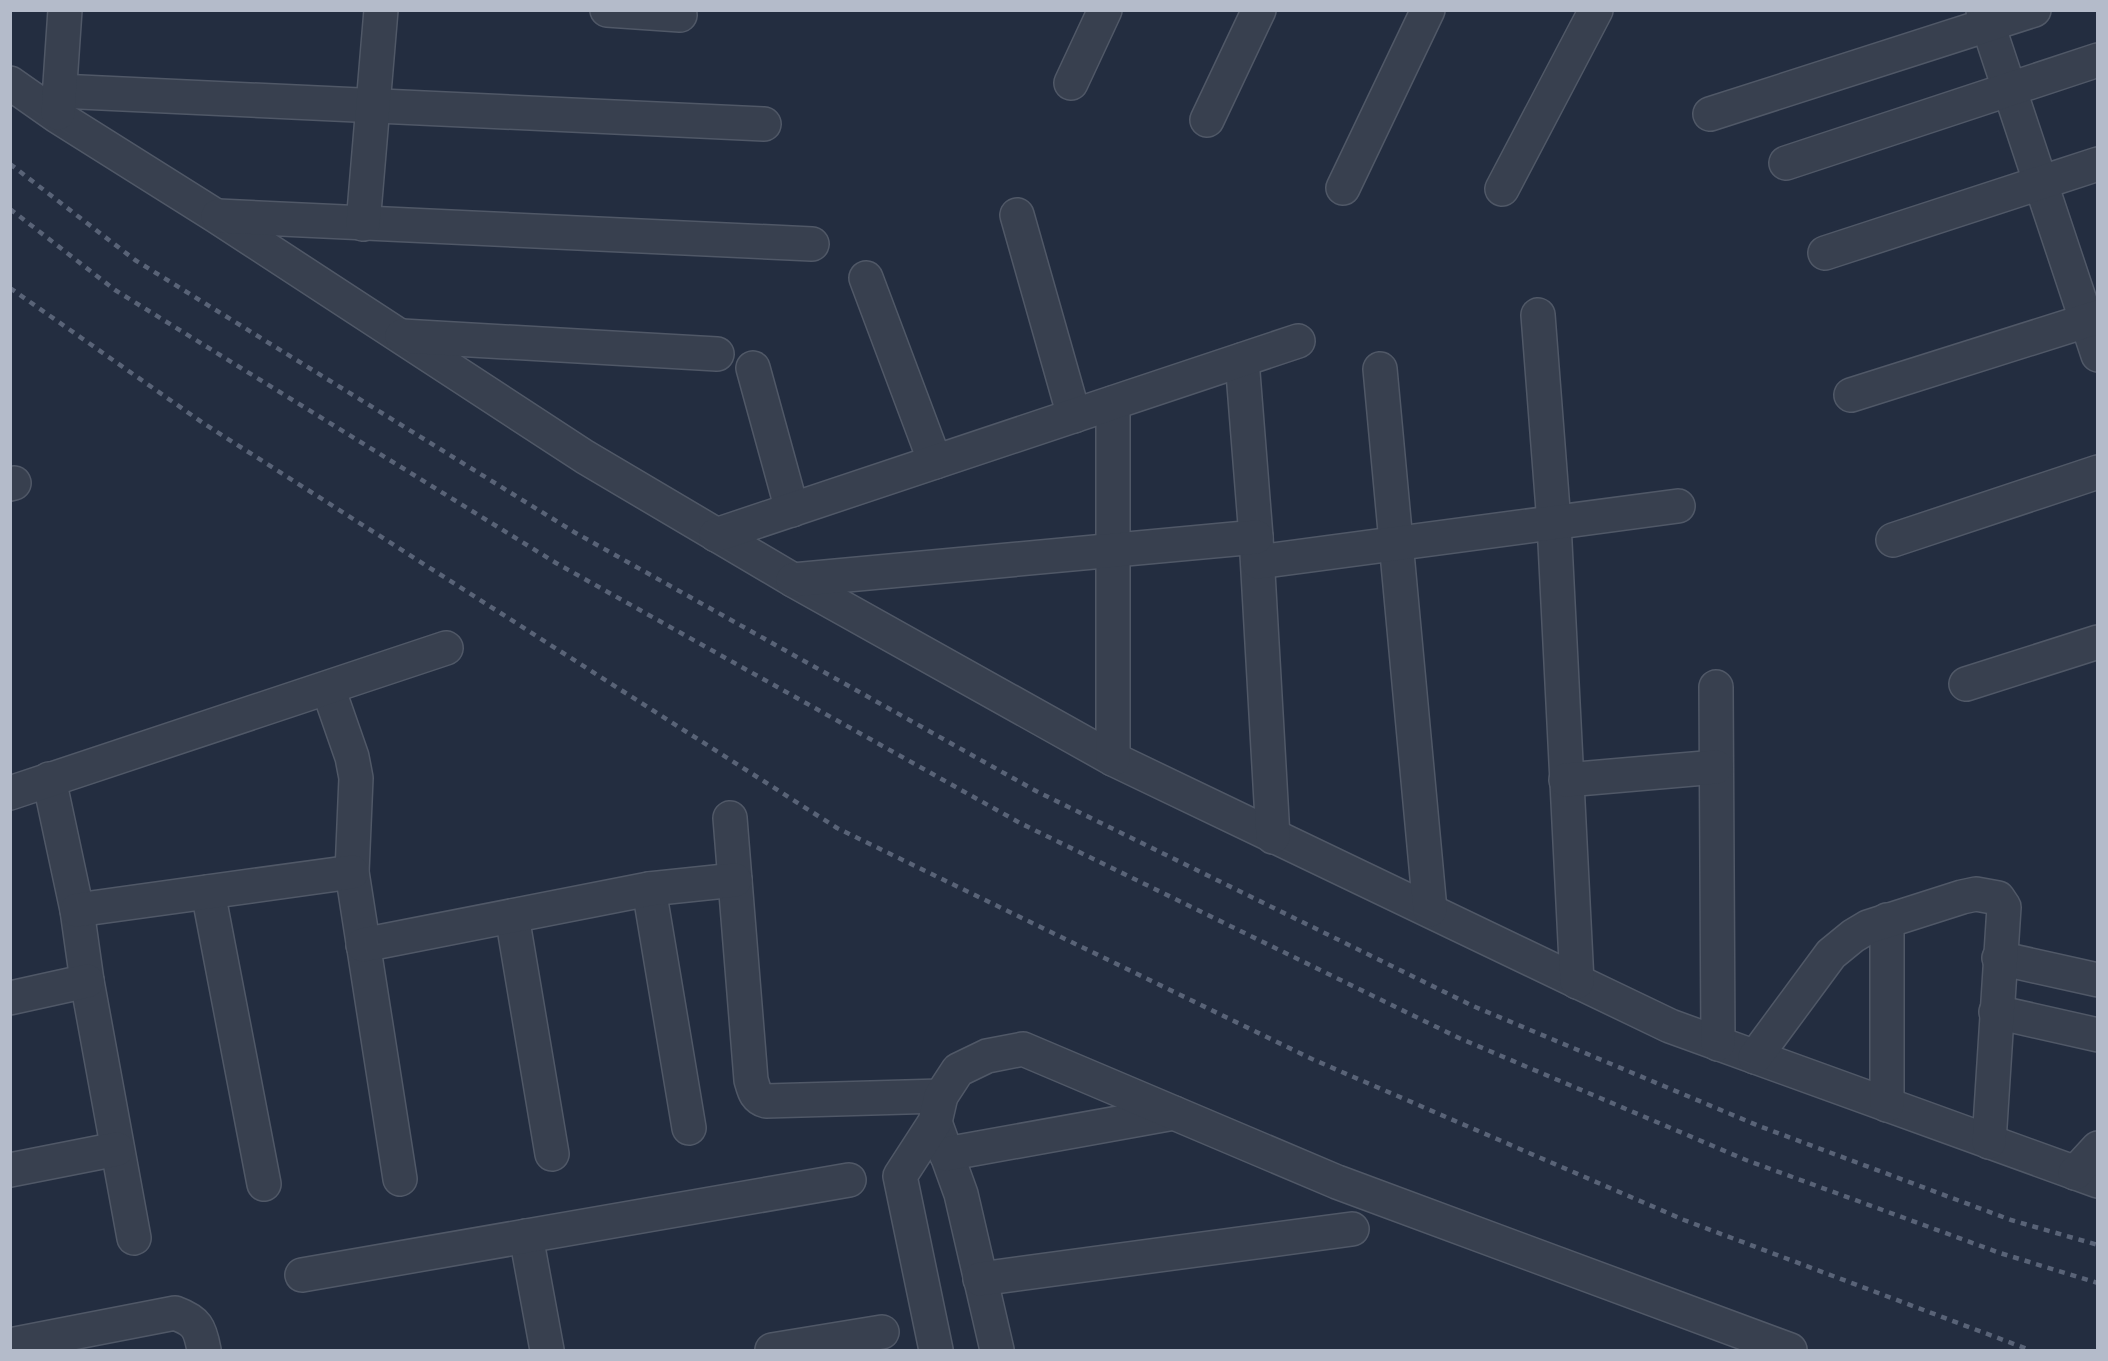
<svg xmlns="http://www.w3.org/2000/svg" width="2108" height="1361" viewBox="0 0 2108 1361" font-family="Inter,sans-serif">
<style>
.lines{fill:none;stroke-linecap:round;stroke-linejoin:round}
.minor-casing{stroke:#505867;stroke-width:36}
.minor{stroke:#38404f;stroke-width:33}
.rail{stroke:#596377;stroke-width:4.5;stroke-dasharray:6 6;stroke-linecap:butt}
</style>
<rect width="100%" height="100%" fill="#232d40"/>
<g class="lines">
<g class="minor-casing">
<g id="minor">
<polyline points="607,10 680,15"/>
<polyline points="1983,10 2098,355"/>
<polyline points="10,83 57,116 216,216 585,457 793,580 1113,759 1670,1026 2098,1181"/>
<polyline points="1071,83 1105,10"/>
<polyline points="59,91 764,124"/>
<polyline points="58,113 65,10"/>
<polyline points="1710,114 2034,10"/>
<polyline points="1207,120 1259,10"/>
<polyline points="1786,163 2098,60"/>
<polyline points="1343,188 1428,10"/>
<polyline points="1502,189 1596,10"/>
<polyline points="1017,215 1074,416"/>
<polyline points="218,216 812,244"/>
<polyline points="363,224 381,10"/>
<polyline points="1825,253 2098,164"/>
<polyline points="866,278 935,462"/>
<polyline points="1538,315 1554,523 1577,982"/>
<polyline points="402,336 717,354"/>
<polyline points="1242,360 1256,537 1273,837"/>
<polyline points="753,368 792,510"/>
<polyline points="1380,369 1430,910"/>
<polyline points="1851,395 2098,317"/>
<polyline points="1113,403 1113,759"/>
<polyline points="10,484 14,483"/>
<polyline points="716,535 1298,341"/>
<polyline points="1893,540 2098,472"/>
<polyline points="1258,562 1678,506"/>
<polyline points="793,580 1256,537"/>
<polyline points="1966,684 2098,642"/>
<polyline points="1716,687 1718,1044"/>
<polyline points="328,688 352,757 356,778 352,872 400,1179"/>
<polyline points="49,779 77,910 87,981 134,1238"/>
<polyline points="1566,780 1716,767"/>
<polyline points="10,793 446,648"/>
<path d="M730 818 751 1080C754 1090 755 1098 766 1101L941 1096"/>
<polyline points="649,889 689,1128"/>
<polyline points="208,892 264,1184"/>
<polyline points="77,910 352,872"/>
<polyline points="512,916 552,1154"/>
<polyline points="1887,920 1887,1105"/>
<polyline points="363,945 649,889 735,880"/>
<polyline points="1999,958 2098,980"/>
<polyline points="10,998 87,981"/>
<polyline points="1996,1012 2098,1035"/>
<polyline points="1755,1057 1831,954 1853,936 1868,927 1962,897 1976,894 1998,898 2004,907 1989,1142"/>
<polyline points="935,1122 961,1194 997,1350"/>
<polyline points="946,1154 1174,1113"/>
<polyline points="10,1170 117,1149"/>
<polyline points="2075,1173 2098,1148"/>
<polyline points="526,1236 547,1350"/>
<polyline points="302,1275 849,1180"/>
<polyline points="980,1279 1352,1229"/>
<path d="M10 1345 175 1313C197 1321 200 1328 204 1350"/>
<polyline points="772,1350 882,1332"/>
<polyline points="936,1350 900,1176 935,1122 941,1096 958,1070 987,1056 1023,1049 1337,1182 1790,1350"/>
</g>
</g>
<use href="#minor" class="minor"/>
<g class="rail">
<polyline points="10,164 135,260 574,532 1036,791 1473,1006 1759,1126 2011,1220 2098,1245"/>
<polyline points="10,209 115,290 556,563 1020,823 1459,1038 1746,1160 2000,1253 2098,1283"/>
<polyline points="10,288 203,423 837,828 1312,1059 1684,1220 2030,1350"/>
</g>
</g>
<rect width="2108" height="1361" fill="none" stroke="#b4bbca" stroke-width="24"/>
</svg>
